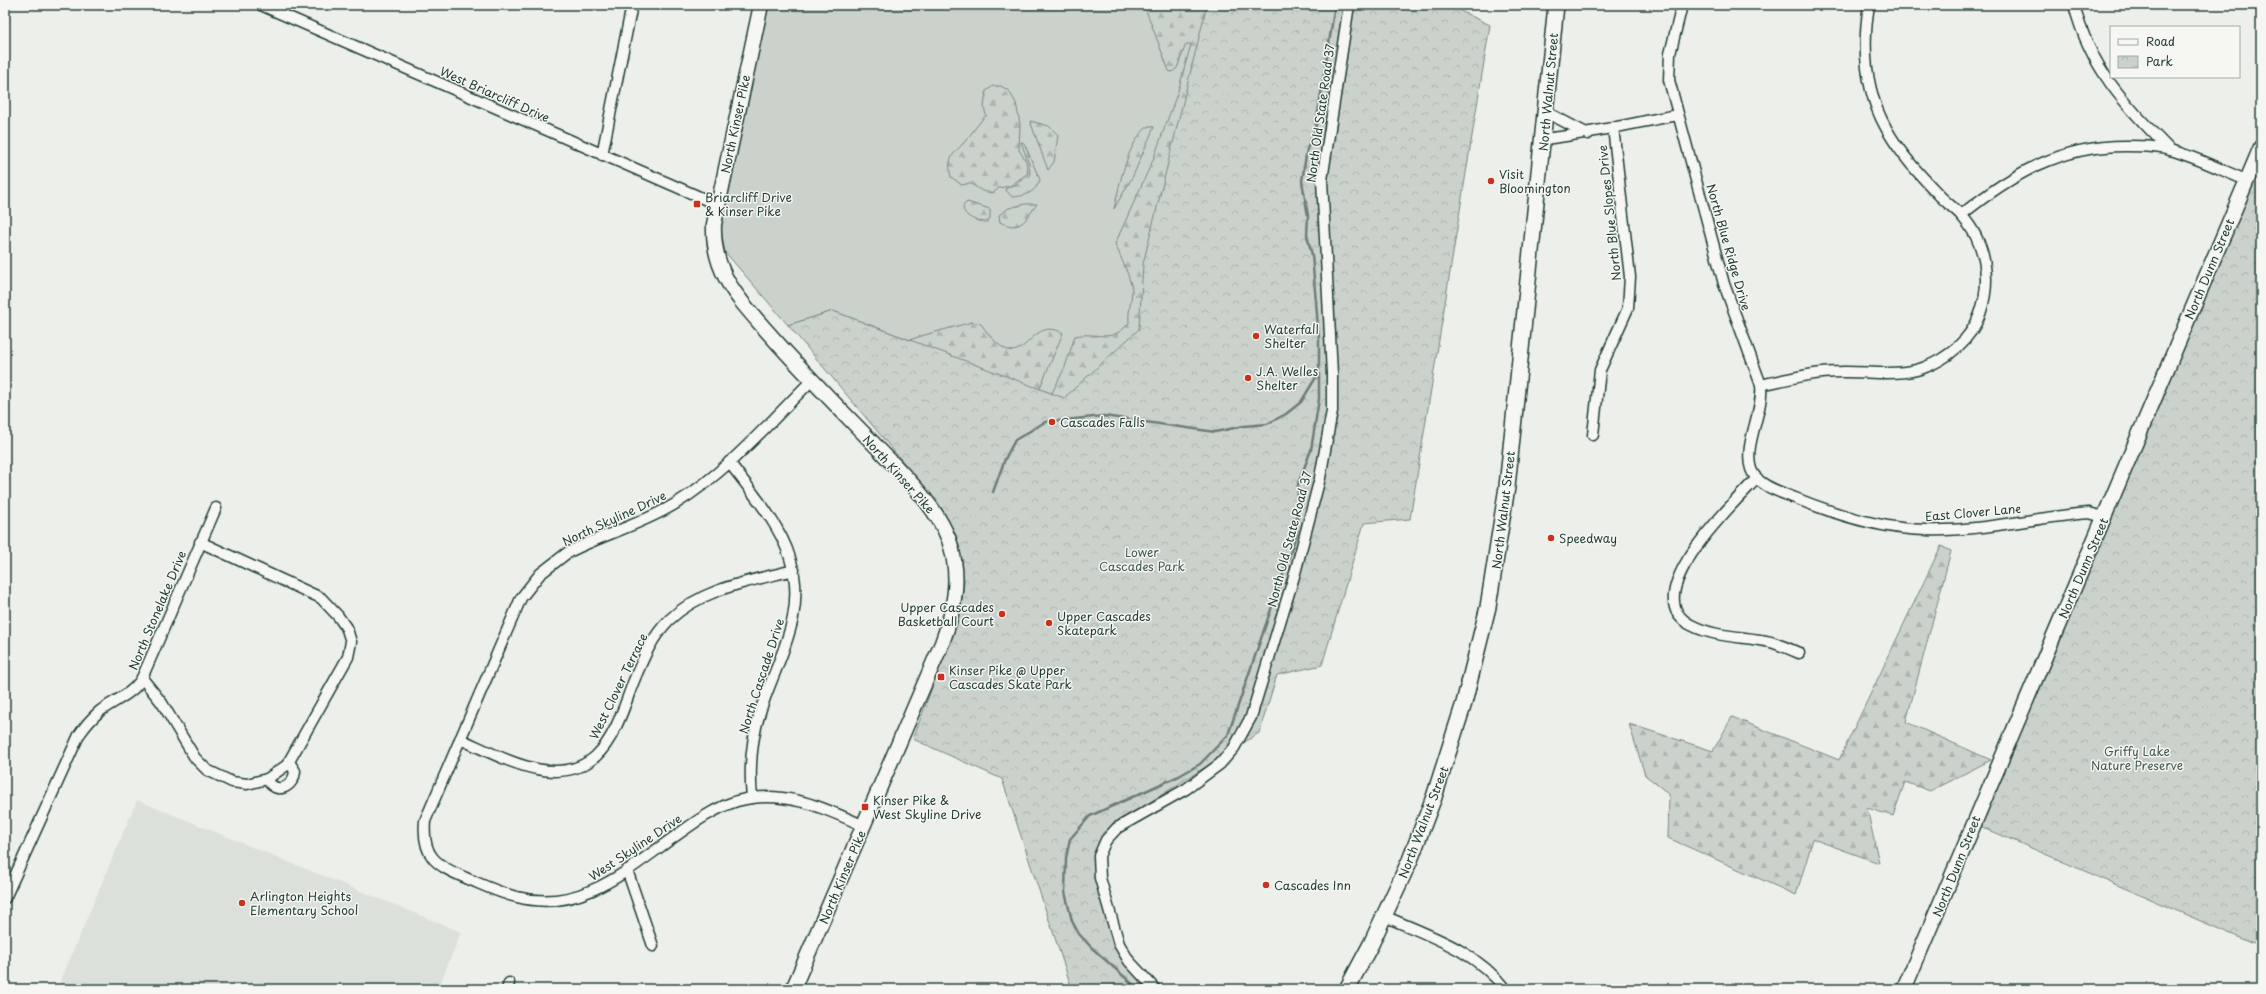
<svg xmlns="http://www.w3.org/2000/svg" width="2266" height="994" viewBox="0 0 2266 994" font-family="'Playpen Sans',sans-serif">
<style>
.built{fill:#dce0db}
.green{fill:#cbd2cc;stroke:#758880}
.forest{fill:url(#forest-firs);stroke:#758880}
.park{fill:url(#park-crowns);stroke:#758880}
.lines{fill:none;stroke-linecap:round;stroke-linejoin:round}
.stream{stroke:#6c7e77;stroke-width:2.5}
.street-casing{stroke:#1f3d34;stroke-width:13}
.secondary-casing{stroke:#1f3d34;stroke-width:17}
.primary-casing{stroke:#1f3d34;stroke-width:18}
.street{stroke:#f6f6f2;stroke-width:10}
.secondary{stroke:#f6f6f2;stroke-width:14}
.primary{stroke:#f6f6f2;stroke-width:15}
.poi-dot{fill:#c8321e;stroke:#f6f6f2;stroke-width:1.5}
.labels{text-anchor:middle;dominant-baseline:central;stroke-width:3;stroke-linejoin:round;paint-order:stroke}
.street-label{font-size:12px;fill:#1f3d34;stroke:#f6f6f2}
.poi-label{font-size:12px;fill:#1f3d34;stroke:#f6f6f2;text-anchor:start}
.park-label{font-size:12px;fill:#415b52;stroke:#f6f6f2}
</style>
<defs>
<pattern id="forest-firs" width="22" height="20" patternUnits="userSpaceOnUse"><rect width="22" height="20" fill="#cbd2cc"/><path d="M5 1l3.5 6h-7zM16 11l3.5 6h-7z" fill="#aeb5b0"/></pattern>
<pattern id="park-crowns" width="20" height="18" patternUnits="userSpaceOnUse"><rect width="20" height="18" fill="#cbd2cc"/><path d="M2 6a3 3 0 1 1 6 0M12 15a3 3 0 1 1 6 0" fill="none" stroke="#aeb5b0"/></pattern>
</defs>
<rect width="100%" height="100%" fill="#edefea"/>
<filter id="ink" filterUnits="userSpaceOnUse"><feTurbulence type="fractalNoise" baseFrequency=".025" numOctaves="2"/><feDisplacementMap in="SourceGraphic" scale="8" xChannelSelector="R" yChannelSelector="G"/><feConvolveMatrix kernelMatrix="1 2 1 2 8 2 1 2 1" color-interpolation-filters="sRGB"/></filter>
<g filter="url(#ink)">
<polygon class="built" points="137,800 461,932 438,989 57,989"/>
<polygon class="green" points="768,5 1207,5 1139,329 1064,398 833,311 788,325 725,252 721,230"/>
<g class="forest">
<path d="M1144 5H1283L1242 316 1044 409 1065 367 1075 336C1099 331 1110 345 1129 323 1128 312 1131 303 1132 292 1133 283 1119 253 1115 244L1153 160 1178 91 1191 44H1186L1177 68 1172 72 1169 71Z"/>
<path d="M993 86H1001L1009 91 1016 103 1020 124 1019 150 1026 161 1028 173 1010 186 999 188 993 193 982 191 970 183 962 185 951 177C946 155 955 154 967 139 973 131 979 123 986 115L984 107 986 91Z"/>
<polygon points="1030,121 1049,126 1058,135 1054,162 1048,170"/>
<path d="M1149 126 1154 127 1133 176 1114 209C1119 186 1128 139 1149 126Z"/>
<path d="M1021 142 1024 143 1040 180C1035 193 1025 196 1012 197L1005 189 1016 184 1030 174 1029 164Z"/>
<path d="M967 202 990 209V218L987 222C977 222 963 217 963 206Z"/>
<path d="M1025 204H1037C1026 219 1021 233 1000 222L999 215 1009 208Z"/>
<path d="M972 322 981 324C1027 389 1024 312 1063 333L1034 402 889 347 921 336Z"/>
<polygon points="1941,546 1951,551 1906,722 1991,760 1930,791 1905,782 1893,816 1867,808 1879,863 1813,839 1796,895 1668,838 1669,794 1645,775 1629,724 1713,751 1732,717 1839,760"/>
</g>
<g class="park">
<polygon points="1207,5 1448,5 1490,25 1410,519 1364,523 1322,665 1277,675 1259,733 1114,825 1106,832 1097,850 1112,935 1121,957 1149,989 1072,989 1002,779 913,739 961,609 964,582 962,560 955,538 930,494 788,325 833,311 1064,398 1139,329 1143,264"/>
<polygon points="2261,147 2261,947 1973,823"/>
</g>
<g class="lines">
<g class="stream">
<polyline points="993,492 1005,459 1015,440 1045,422 1104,416 1215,432 1244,426 1267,424 1286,414 1301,402 1318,374"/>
<polyline points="1138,989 1091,947 1079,934 1072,921 1065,892 1066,858 1070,839 1090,816 1179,776 1200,764 1228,735 1292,548 1297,532 1298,484 1311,450 1319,399 1319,338 1312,255 1307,235 1308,216 1302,181 1307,149 1315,130 1319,106 1335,5"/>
</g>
<g class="street-casing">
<g id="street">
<polyline points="261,5 718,205"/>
<path d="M1682 5 1670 54 1669 80 1724 284 1761 385C1764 411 1743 445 1751 469 1756 485 1780 492 1795 498 1837 515 1881 529 1926 530 1980 532 2035 517 2089 513L2104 517"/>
<path d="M2074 5C2090 68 2125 105 2170 150"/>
<polyline points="1546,112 1588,134"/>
<path d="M1544 139C1589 134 1633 123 1678 115"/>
<polyline points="602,155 632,5"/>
<path d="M1961 215C2012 174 2061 145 2128 146 2141 146 2157 146 2170 150 2196 157 2221 170 2246 180"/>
<path d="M812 380C769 423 727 472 675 504 641 525 601 535 567 553L540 574 521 598 425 821C422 856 435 865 466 878 483 885 499 893 517 897 581 914 628 869 677 835 695 822 715 808 737 801 782 788 825 808 864 826"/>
<path d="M1761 385C1788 379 1814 372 1841 372 1868 371 1897 377 1923 368 1948 359 1971 339 1980 314 1992 280 1986 242 1961 215 1955 209 1947 203 1941 197 1921 176 1900 154 1886 128 1865 90 1862 48 1869 5"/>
<polyline points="1593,435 1600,370 1628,308 1630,277 1613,127"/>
<path d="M729 462C750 490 780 524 790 558 808 615 777 659 760 712 751 741 749 768 752 798"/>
<path d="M1757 478C1735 502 1634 596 1691 625 1716 638 1744 636 1771 642 1780 645 1790 649 1799 653"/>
<polyline points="142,678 162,703 195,758 207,770 232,782 247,784 267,779 287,765 348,657 351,642 347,629 338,616 321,598 200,542"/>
<path d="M460 739C500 756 557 791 596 756 615 738 624 707 633 683 642 661 651 638 669 620 702 588 751 581 794 570"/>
<path d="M267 779C276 796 294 787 295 771L289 762"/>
<polyline points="627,870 653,946"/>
<path d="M5 898 79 735C85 726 92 718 100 711 115 700 133 694 142 678L216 508"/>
<path d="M1384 916C1427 935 1476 950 1505 989"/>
<polyline points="507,989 509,983"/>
<polyline points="1155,989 1129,961 1119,944 1100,878 1099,856 1106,840 1117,828 1186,789 1220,764 1234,748 1251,717 1295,573 1320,478 1332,411 1332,374 1322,180 1349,5"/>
</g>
</g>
<g class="secondary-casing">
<g id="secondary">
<path d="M761 5 714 224C712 271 736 296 765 329 800 369 838 407 875 445 901 473 935 503 949 540 961 575 955 609 942 643L793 989"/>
<polyline points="1904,989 2261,147"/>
</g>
</g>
<g class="primary-casing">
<polyline id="primary" points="1347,989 1371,944 1410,860 1434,797 1464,703 1488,607 1507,487 1556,5"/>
</g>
<use href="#street" class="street"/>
<use href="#secondary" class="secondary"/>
<use href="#primary" class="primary"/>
</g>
</g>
<g class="poi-dot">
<circle cx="1491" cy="181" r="4"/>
<rect x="693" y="200" width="8" height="8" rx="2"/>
<circle cx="1256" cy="336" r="4"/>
<circle cx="1248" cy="378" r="4"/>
<circle cx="1052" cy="422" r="4"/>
<circle cx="1551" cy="538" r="4"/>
<circle cx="1002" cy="614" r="4"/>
<circle cx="1049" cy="623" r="4"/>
<rect x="937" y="673" width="8" height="8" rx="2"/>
<rect x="861" y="803" width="8" height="8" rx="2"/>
<circle cx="1266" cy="885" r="4"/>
<circle cx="242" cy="903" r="4"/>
</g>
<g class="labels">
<g class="street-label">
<text transform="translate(1548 92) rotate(-85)">North Walnut Street</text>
<text transform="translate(495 94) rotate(24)">West Briarcliff Drive</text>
<text transform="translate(1320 113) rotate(-82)">North Old State Road 37</text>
<text transform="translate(735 124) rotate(-78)">North Kinser Pike</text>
<text transform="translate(1609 213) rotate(-96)">North Blue Slopes Drive</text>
<text transform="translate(1729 247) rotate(74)">North Blue Ridge Drive</text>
<text transform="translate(2209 269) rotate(-67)">North Dunn Street</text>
<text transform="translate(899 474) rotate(48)">North Kinser Pike</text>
<text transform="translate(1503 510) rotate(-83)">North Walnut Street</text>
<text transform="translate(1973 512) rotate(-5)">East Clover Lane</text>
<text transform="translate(614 518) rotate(-25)">North Skyline Drive</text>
<text transform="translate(1289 539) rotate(-75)">North Old State Road 37</text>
<text transform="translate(2083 568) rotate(-67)">North Dunn Street</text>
<text transform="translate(157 610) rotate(-67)">North Stonelake Drive</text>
<text transform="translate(761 676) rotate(-72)">North Cascade Drive</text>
<text transform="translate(618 686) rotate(-64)">West Clover Terrace</text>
<text transform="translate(1423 822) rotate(-69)">North Walnut Street</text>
<text transform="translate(635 847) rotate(-34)">West Skyline Drive</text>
<text transform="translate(1956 866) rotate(-68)">North Dunn Street</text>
<text transform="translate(842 877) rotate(-67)">North Kinser Pike</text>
</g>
<g class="poi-label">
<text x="1499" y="174">Visit<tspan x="1499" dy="14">Bloomington</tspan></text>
<text x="705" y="197">Briarcliff Drive<tspan x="705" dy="14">&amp; Kinser Pike</tspan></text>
<text x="1264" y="329">Waterfall<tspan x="1264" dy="14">Shelter</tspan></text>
<text x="1256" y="371">J.A. Welles<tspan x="1256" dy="14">Shelter</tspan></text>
<text x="1060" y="422">Cascades Falls</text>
<text x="1559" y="538">Speedway</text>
<text x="994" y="607" text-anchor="end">Upper Cascades<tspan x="994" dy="14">Basketball Court</tspan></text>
<text x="1057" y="616">Upper Cascades<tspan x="1057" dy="14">Skatepark</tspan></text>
<text x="949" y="670">Kinser Pike @ Upper<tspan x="949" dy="14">Cascades Skate Park</tspan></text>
<text x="873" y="800">Kinser Pike &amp;<tspan x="873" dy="14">West Skyline Drive</tspan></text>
<text x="1274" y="885">Cascades Inn</text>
<text x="250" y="896">Arlington Heights<tspan x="250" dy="14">Elementary School</tspan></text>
</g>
<g class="park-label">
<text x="1142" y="552">Lower<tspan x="1142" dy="14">Cascades Park</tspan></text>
<text x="2137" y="751">Griffy Lake<tspan x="2137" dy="14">Nature Preserve</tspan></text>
</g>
</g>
<rect width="2266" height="994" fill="none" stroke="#f6f6f2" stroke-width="20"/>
<rect x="10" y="10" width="2246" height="974" fill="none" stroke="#1f3d34" stroke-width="1.5" filter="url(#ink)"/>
<rect x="2110" y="26" width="130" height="52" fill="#f6f6f2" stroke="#a0aca6"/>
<rect x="2118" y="39" width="20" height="6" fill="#f6f6f2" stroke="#a0aca6"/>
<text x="2146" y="46" font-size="12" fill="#1f3d34">Road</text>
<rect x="2118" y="56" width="20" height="12" fill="url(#park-crowns)" stroke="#a0aca6"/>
<text x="2146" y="66" font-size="12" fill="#1f3d34">Park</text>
</svg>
